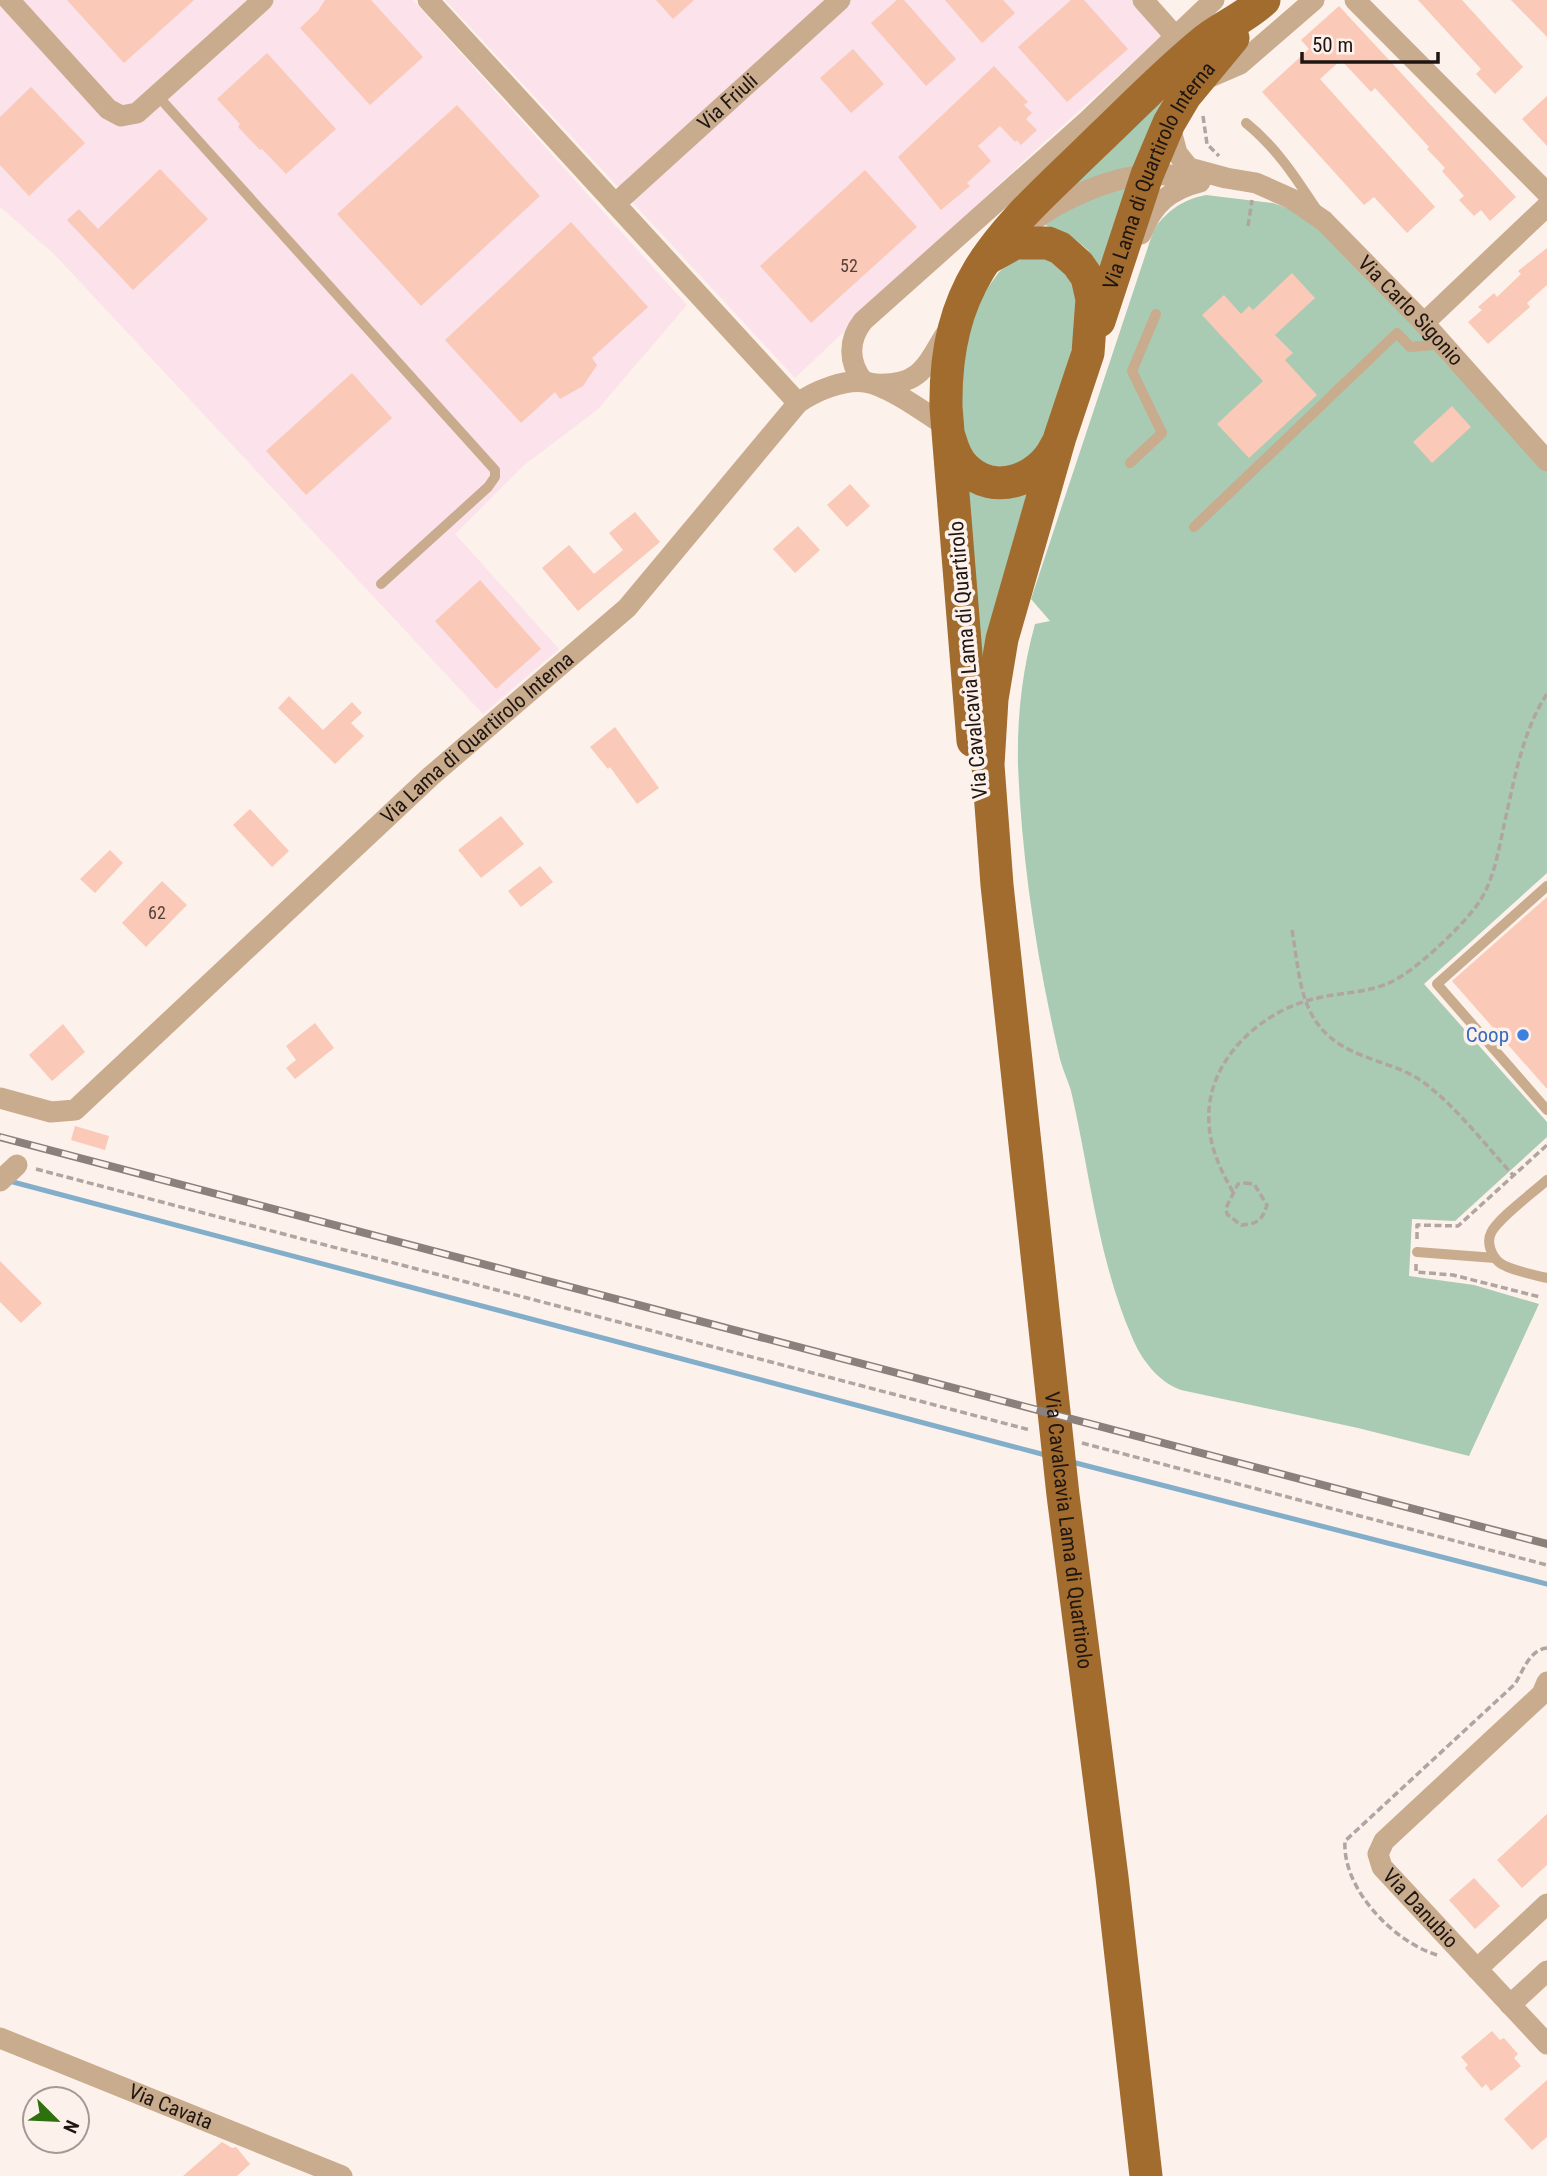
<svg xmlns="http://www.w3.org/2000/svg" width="1547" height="2176" viewBox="0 0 1547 2176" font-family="'Roboto Condensed',sans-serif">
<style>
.industrial{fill:#fbe2eb}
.green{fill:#a9cab3}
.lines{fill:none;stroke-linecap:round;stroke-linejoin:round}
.stream{stroke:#83aec9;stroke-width:5}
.building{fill:#fac9b7}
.path{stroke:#b1a5a1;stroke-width:3.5;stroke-dasharray:7 3.5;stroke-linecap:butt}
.service{stroke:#c9ab8d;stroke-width:10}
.minor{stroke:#c9ab8d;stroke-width:21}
.primary{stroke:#a16c2e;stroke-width:33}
.rail-casing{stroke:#8b807b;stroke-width:8}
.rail{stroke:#fdf1ec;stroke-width:5;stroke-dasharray:16;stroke-linecap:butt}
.shop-dot{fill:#3f7fe0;stroke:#fdf1ec;stroke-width:2.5}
.labels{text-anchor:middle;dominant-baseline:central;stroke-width:7;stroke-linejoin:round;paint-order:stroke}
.number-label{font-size:18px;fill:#56423a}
.street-label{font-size:21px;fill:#1f1511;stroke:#fdf1ec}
.shop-label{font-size:21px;fill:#366cbe;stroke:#fdf1ec;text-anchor:end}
</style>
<rect width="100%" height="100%" fill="#fdf1ec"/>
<g class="industrial">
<polygon points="0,0 413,0 687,305 597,410 523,466 455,534 559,649 483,714 54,254 0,207"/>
<polygon points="445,0 1155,0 1173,26 1029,156 795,378"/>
</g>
<g class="green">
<polygon points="1159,98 1164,104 1140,166 1061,195"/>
<polygon points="1135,184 1106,280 1088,250 1071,236 1043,224 1066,208"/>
<path d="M1206 195 1273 203 1293 210 1339 240 1547 471V873L1424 984 1547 1122V1137L1455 1221 1412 1219 1409 1276 1474 1285 1539 1304 1469 1456 1358 1428 1181 1390C1158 1382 1141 1359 1132 1337 1099 1262 1090 1175 1072 1095 1069 1082 1062 1069 1059 1055 1037 960 1022 863 1018 766 1017 717 1022 671 1035 624L1050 621 1031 599 1154 229C1168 210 1182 200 1206 195Z"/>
<polygon points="1042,254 1073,273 1082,316 1044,440 1031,459 1006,468 982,464 965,444 960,412 966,334 981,297 999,272 1012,261"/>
<polygon points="961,480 1039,481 984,689"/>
</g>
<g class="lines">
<g class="stream">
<polyline points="13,1182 1049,1456"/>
<polyline points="1072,1462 1547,1584"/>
</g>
</g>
<g class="building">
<polygon points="67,0 194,0 124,63"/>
<polygon points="325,0 371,0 423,57 370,105 300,28 318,11"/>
<polygon points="656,0 694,0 673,19"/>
<polygon points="897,0 904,0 956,59 926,86 871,23"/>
<polygon points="945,0 1003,0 1015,13 982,43"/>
<polygon points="1071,0 1084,0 1128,49 1067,102 1018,47"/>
<polygon points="1418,0 1462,0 1523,67 1495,94 1476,74 1481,69"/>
<polygon points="1511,0 1547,0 1547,37"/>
<polygon points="1339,6 1516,197 1490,221 1481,210 1474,216 1459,200 1464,196 1442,171 1445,168 1427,149 1429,147 1375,88 1371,92 1341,60 1320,79 1435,207 1407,233 1374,197 1364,205 1262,92 1309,49 1301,40"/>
<polygon points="853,49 884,84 851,113 820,78"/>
<polygon points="267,53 336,129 286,174 262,149 260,150 238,127 240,124 217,99"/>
<polygon points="994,66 1028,102 1024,105 1032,113 1026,119 1037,130 1021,145 1017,140 1015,142 1000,126 978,146 991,161 967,183 970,186 941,210 898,157"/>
<polygon points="31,87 85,143 29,196 0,165 0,117"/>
<polygon points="1547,96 1547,146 1522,119"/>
<polygon points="457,105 540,196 421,306 337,214"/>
<polygon points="160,169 208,219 133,290 67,220 79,209 98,229"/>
<polygon points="865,170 917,227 811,323 760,266"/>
<polygon points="571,222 648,307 592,358 597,365 583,386 560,399 555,392 521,423 445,340"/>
<polygon points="1547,248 1547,285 1527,303 1530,307 1488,344 1468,322 1482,310 1478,307 1494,293 1497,297 1521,274 1518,271"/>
<polygon points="1292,273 1315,298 1275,335 1293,353 1285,360 1317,395 1249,458 1217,424 1263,381 1202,315 1224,295 1241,314 1249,306 1253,310"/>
<polygon points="352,373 392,418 306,495 266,451"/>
<polygon points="1452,406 1471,427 1432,463 1413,442"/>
<polygon points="850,484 870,506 847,527 827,505"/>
<polygon points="635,512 660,542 578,611 542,568 569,545 594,574 623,550 609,533"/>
<polygon points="798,526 820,550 795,573 773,549"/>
<polygon points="480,580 541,649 496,689 435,621"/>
<polygon points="289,696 323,730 352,702 362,713 351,723 364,736 335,764 278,708"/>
<polygon points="615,727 659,788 637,804 610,767 608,769 590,747"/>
<polygon points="250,809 289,851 272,867 233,825"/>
<polygon points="501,816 524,844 481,878 458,850"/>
<polygon points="110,850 123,863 95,893 80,879"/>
<polygon points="540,866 553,882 521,907 508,891"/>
<polygon points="162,881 187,905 146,947 122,923"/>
<polygon points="1547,897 1547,1089 1452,981"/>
<polygon points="315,1023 334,1048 295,1079 286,1068 296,1060 286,1046"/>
<polygon points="63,1024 85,1052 52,1081 29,1055"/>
<polygon points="75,1126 109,1136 105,1150 71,1140"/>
<polygon points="0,1261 42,1303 21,1323 0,1302"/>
<polygon points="1547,1814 1547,1865 1522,1888 1497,1860"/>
<polygon points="1474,1878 1500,1906 1475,1929 1449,1900"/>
<polygon points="1492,2031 1500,2040 1504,2038 1518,2054 1514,2058 1521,2066 1491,2091 1486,2084 1482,2088 1465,2068 1468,2065 1461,2057"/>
<polygon points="1547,2080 1547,2137 1532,2150 1504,2119"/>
<polygon points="222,2142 232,2148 236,2147 250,2164 237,2176 183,2176"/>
</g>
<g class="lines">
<g class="path">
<polyline points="1203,116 1207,144 1219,156"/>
<polyline points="1248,226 1252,200"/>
<path d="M1292 930C1301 982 1299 1027 1354 1052 1378 1063 1402 1067 1423 1082 1455 1105 1486 1146 1513 1175"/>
<polyline points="36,1169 1030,1430"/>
<path d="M1245 1183 1254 1184 1267 1205C1262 1221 1257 1224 1241 1225L1227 1214 1226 1208 1238 1184Z"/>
<path d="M1233 1192C1221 1171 1210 1148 1209 1123 1205 1066 1253 1018 1303 1002 1331 992 1363 995 1391 982 1415 971 1458 930 1474 909 1493 886 1498 853 1504 825 1514 782 1522 731 1547 694"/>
<polyline points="1417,1239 1417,1225 1458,1226 1547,1145"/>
<polyline points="1416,1264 1416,1272 1453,1275 1540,1297"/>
<polyline points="1082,1443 1547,1565"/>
<path d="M1437 1955C1394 1942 1342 1889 1345 1841L1515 1684C1523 1671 1530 1649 1547 1648"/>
</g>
<g class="service">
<polyline points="157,95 495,470 495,477 488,487 381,584"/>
<path d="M1246 123C1276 147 1296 178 1317 210"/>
<polyline points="1130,463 1162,433 1132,371 1156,314"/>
<polyline points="1194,527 1397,333 1410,347 1444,344"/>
<polyline points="1547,886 1437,984 1547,1110"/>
<path d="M1547 1180C1534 1192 1497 1219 1491 1233 1486 1243 1492 1257 1500 1263 1509 1270 1535 1275 1547 1278"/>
<polyline points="1417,1252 1495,1258"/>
</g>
<g class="minor">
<polyline points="9,0 108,109 121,116 137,113 263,0"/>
<polyline points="428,0 798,403"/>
<polyline points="1143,0 1175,36"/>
<polyline points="1355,0 1547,193"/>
<polyline points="1203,80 1240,64 1314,0"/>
<path id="s1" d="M1169 123 1177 153 1189 168 1226 178 1256 183 1292 199 1324 221 1424 323 1547 461"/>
<path id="s2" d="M615 204 840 0"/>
<path d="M1029 224C1058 200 1111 177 1148 175 1166 174 1185 176 1203 177"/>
<path d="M1141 234C1152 205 1170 189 1200 182"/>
<polyline points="1424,323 1547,206"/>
<path d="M863 381C848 362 848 340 863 321L1086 122 1214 0"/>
<path d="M875 384C918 386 925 369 945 335"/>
<path id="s3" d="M0 1098 51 1112 75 1110 431 776 627 608 798 403C815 391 844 379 865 382 888 385 927 414 947 427"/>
<polyline points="0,1181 17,1165"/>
<path id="s4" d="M1547 1682 1542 1694 1384 1841 1378 1854 1382 1867 1547 2044"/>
<polyline points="1477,1969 1547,1904"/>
<polyline points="1510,2005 1547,1971"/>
<path id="s5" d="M0 2038 342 2176"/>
</g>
<g class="primary">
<path id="s6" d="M986 259 1015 243H1048L1060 248 1078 264 1087 277 1092 299 1088 353 1060 437 1002 639 992 699 988 765 997 885 1063 1495 1112 1877 1146 2176"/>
<path id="s7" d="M1099 321 1147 175 1169 123 1185 96 1233 38"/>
<path d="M950 439C953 450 957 460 965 468 994 497 1040 480 1056 446"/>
<path d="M973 741 946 407C944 275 1007 229 1094 144 1131 109 1167 71 1207 39 1226 25 1247 16 1264 0"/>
</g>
<g class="rail-casing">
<polyline id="rail" points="0,1137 1547,1544"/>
</g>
<use href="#rail" class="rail"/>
</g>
<circle class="shop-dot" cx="1523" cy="1035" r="7"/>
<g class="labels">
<g class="number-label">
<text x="849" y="265">52</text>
<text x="157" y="912">62</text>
</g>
<g class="street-label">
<text stroke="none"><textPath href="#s2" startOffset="152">Via Friuli</textPath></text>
<text stroke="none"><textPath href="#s7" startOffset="158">Via Lama di Quartirolo Interna</textPath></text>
<text stroke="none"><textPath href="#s1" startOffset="322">Via Carlo Sigonio</textPath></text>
<text transform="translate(968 660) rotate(-95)">Via Cavalcavia Lama di Quartirolo</text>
<text stroke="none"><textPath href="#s3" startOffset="625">Via Lama di Quartirolo Interna</textPath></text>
<text stroke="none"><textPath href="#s6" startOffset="1391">Via Cavalcavia Lama di Quartirolo</textPath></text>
<text stroke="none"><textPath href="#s4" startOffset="313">Via Danubio</textPath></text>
<text stroke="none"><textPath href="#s5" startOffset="184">Via Cavata</textPath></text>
</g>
<g class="shop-label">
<text x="1509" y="1035">Coop</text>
</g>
</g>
<g transform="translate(56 2120) rotate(114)"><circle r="33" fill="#fdf1ec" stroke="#a49994" stroke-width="2"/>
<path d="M0-5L12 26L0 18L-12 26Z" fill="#2d700d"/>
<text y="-10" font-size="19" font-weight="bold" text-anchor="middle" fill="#1f1511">N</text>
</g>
<path d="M1302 52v10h136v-10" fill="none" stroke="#1f1511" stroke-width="3.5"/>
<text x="1312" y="52" font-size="21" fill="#1f1511" stroke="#fdf1ec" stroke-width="5" paint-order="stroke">50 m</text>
</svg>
